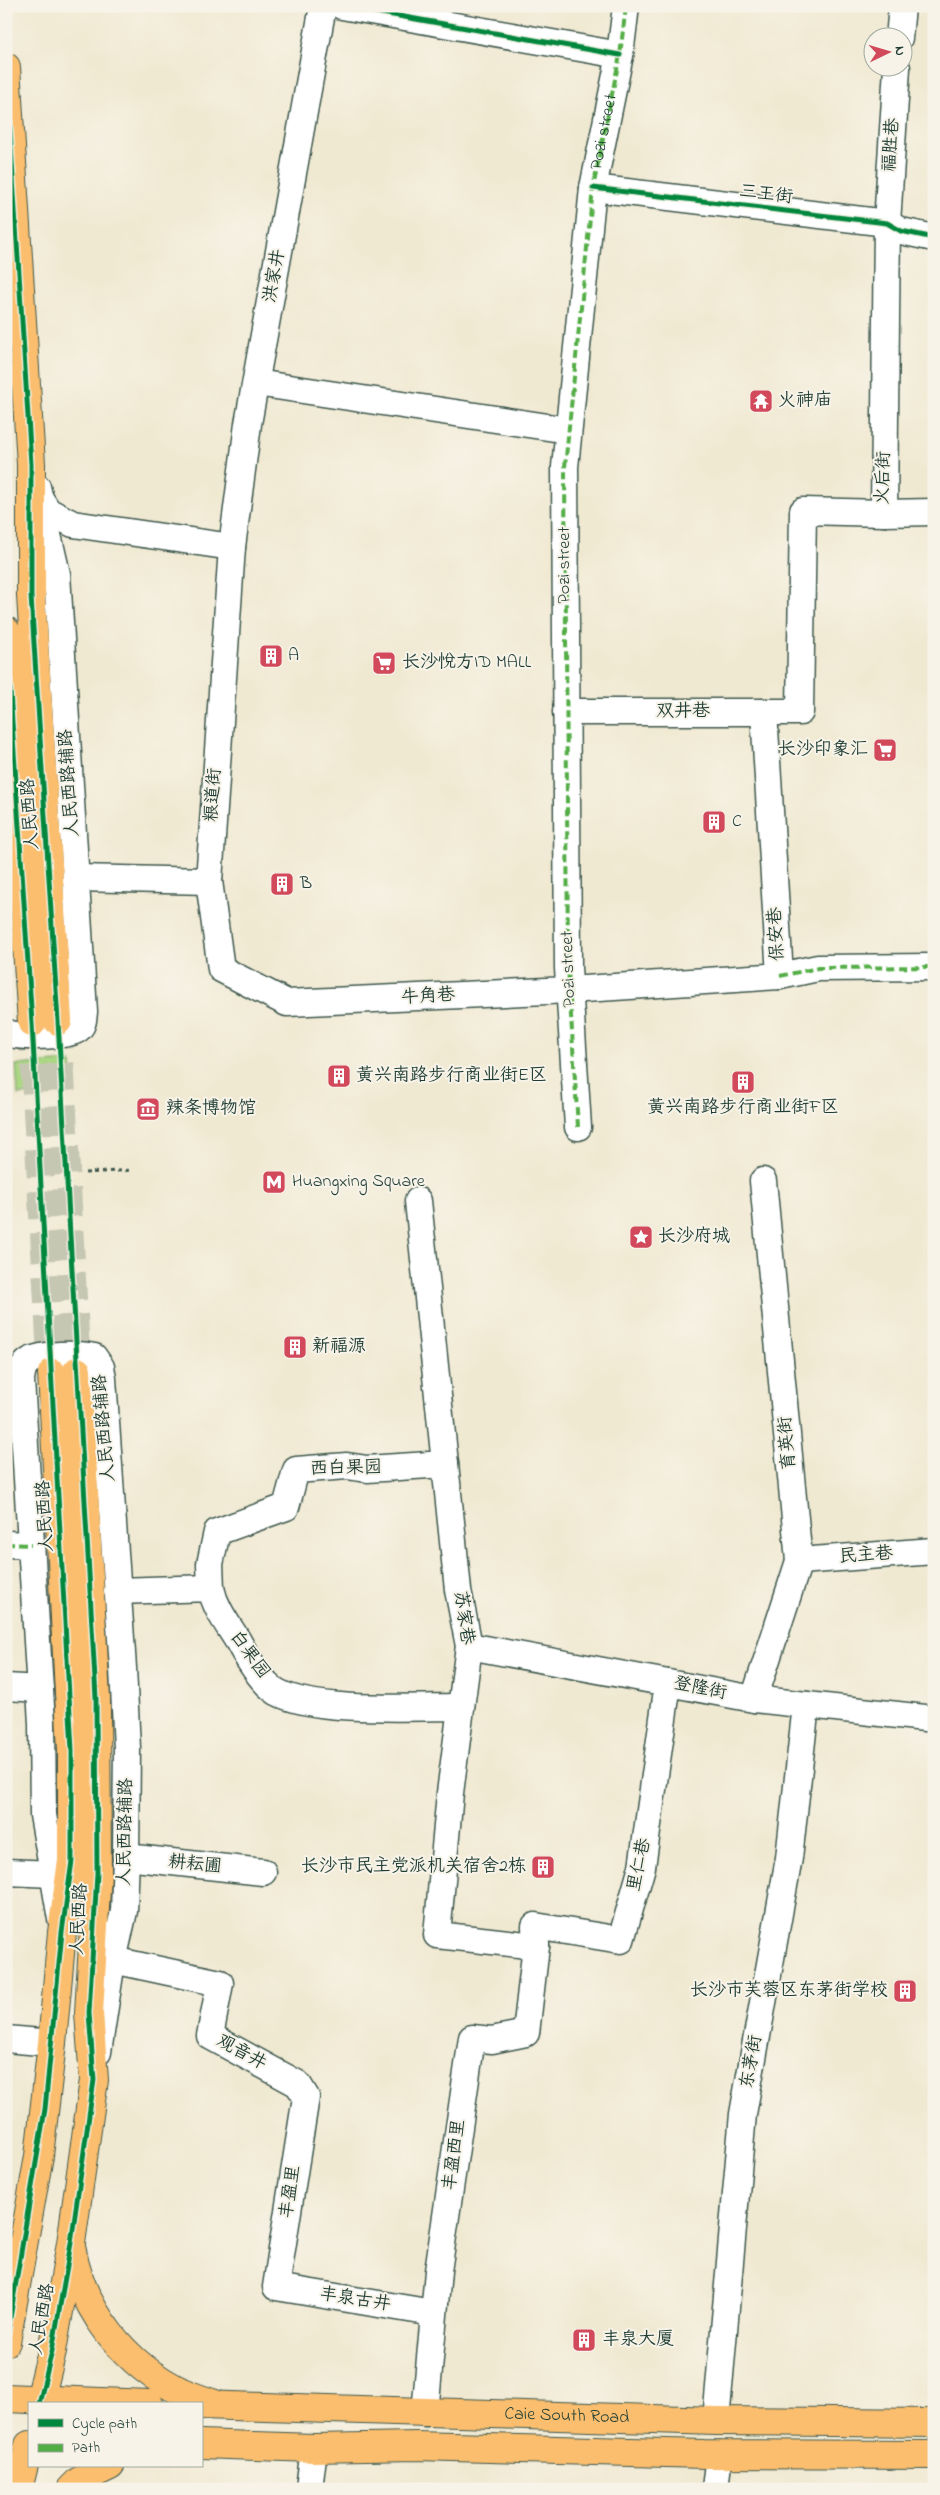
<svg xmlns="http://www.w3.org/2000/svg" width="940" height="2495" viewBox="0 0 940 2495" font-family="'Indie Flower','LXGW WenKai TC',sans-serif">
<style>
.park{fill:#abd783;stroke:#658a5c}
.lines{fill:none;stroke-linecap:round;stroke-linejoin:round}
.major-tunnel{stroke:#c6c7b2;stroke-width:28;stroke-dasharray:28 14;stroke-linecap:butt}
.minor-casing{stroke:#3e574c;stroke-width:29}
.major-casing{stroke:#3e574c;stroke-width:30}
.path{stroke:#3e574c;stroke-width:3;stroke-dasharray:4 4;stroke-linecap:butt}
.minor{stroke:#fff;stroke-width:26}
.major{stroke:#fabe6e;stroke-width:28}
.quiet{stroke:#52ad45;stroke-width:4;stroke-dasharray:8 4;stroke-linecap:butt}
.cycleway-casing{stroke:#f7f3e8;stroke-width:8}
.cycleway{stroke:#00873e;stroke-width:5}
.labels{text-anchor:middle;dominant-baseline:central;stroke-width:4;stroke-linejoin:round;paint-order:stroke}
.street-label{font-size:18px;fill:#1f3d34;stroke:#f7f3e8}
.poi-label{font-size:18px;fill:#1f3d34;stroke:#f7f3e8;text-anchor:start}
</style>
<rect width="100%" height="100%" fill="#f7f3e8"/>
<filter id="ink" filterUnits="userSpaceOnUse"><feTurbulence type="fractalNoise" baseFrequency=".02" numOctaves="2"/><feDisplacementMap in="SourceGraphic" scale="10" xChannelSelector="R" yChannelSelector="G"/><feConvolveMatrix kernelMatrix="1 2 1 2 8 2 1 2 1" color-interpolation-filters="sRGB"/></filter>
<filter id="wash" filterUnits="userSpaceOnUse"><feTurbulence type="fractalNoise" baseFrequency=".0096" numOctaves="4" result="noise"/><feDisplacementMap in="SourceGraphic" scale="20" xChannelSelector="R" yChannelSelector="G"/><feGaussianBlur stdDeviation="1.12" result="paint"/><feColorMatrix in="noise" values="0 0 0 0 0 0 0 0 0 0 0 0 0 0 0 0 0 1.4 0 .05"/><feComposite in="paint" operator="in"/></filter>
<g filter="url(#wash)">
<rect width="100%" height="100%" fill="#f0e9d2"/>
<polygon class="park" points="71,1061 73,1091 18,1095 16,1065"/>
</g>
<g filter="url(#ink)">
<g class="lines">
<g class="major-tunnel">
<polyline points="58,1021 77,1371"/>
<polyline points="32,1023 52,1373"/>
</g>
<g class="minor-casing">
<g id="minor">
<polyline points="323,6 248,424 232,547 209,881 221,969 287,1003 569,990 780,976 764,712"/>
<polyline points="342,6 620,55"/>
<polyline points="899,38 902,6"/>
<polyline points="593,188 887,223 901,231 934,238"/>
<polyline points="256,383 568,430"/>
<polyline points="39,497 48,511 73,524 232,547"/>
<polyline points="884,513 934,512"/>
<polyline points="566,712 800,712 803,511 884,513 887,223 897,68"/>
<polyline points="76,878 209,881"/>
<polyline points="780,976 818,968 934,967"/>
<path d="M6 1032C14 1039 68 1036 77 1030 84 1025 83 1019 84 1012L57 574 37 487"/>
<polyline points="578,1127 568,968 565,467 593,188 620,55 626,6"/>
<polyline points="418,1201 458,1590 469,1646 450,1793 437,1935 536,1946"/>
<polyline points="6,1544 31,1545"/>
<polyline points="799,1561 934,1551"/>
<polyline points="211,1588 210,1564 217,1532 286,1507 296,1470 347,1466 367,1469 445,1464"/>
<path d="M117 1591 211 1588C215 1608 227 1623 238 1641 246 1656 262 1683 277 1692 315 1713 416 1707 461 1707"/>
<polyline points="469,1646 754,1699 934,1719"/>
<polyline points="6,1687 40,1689"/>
<polyline points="754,1699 799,1561 763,1181"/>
<polyline points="126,1857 263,1872"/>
<polyline points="6,1872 53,1874"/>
<path d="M61 1919 43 1815 42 1723 21 1380C22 1373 22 1367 28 1362 38 1353 81 1354 94 1357L101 1367 103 1379 123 1668 127 1748 126 1857 124 1911 110 1974 98 2052"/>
<polyline points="113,1960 220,1983 210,2036 298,2084 306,2097 276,2287 433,2313"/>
<polyline points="6,2039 52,2043"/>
<polyline points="425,2413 438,2271 472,2038 492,2040 526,2033 536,1946 535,1926 621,1940 642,1867 668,1683"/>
<polyline points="716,2421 743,2114 789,1858 806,1705"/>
<polyline points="309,2489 314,2448"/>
<polyline points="715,2489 719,2454"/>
</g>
</g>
<g class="major-casing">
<g id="major">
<polyline points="6,67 31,464 31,596 58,1021"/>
<polyline points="6,631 32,1023"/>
<path d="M72 2251C83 2312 126 2365 182 2392 194 2397 206 2401 218 2405"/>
<polyline points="6,2342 39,2156 52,2043 62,1932 72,1861 72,1750 52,1373"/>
<polyline points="6,2398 149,2404"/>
<polyline points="39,2404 52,2351 71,2243 94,2080 89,2013 97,1873 96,1698 77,1371"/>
<path id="s1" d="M201 2405 716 2421 934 2423"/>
<polyline points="201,2444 314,2448 416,2446 704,2454 934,2455"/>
<polyline points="18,2489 29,2445"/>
<polyline points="71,2489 79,2481 110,2466"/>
</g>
</g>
<polyline class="path" points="85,1173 132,1170"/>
<use href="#minor" class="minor"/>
<use href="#major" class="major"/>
<g class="quiet">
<polyline points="780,976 818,968 934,967"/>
<path id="s2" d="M578 1127 568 968 565 467 593 188 620 55 626 6"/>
<polyline points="6,1544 31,1545"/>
</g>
<g class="cycleway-casing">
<g id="cycleway">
<polyline points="342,6 620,55"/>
<polyline points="6,67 31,464 31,596 58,1021 96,1698 97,1873 89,2013 94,2080 71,2243 52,2351 39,2404"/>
<polyline points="593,188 887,223 901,231 934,238"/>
<polyline points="6,631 32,1023 72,1750 72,1861 62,1932 45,2109 6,2342"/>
</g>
</g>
<use href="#cycleway" class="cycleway"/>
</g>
</g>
<defs>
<g id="temple-square" transform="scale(1.25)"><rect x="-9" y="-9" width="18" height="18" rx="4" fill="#d1495b" stroke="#f7f3e8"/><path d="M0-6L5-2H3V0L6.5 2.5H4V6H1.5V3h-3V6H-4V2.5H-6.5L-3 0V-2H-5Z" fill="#fff"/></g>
<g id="building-square" transform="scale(1.25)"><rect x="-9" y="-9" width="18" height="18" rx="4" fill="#d1495b" stroke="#f7f3e8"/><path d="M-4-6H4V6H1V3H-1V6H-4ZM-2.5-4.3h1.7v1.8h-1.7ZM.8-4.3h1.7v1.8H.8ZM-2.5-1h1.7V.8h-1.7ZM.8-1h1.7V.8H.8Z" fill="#fff"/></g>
<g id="supermarket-square" transform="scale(1.25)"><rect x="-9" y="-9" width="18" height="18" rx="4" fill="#d1495b" stroke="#f7f3e8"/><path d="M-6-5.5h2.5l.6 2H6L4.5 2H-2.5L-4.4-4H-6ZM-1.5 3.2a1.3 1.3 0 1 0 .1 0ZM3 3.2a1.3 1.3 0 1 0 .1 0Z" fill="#fff"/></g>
<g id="museum-square" transform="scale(1.25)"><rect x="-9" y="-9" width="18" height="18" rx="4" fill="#d1495b" stroke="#f7f3e8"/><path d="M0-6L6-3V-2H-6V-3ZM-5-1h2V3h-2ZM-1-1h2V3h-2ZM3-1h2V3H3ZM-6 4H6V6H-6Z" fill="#fff"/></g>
<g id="metro-square" transform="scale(1.25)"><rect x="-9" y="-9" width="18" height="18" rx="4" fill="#d1495b" stroke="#f7f3e8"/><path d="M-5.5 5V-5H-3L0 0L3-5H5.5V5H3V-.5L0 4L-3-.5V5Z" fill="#fff"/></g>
<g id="sight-square" transform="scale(1.25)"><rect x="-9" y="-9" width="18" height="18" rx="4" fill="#d1495b" stroke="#f7f3e8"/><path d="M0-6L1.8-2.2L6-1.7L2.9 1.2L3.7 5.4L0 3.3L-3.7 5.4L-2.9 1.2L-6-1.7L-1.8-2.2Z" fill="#fff"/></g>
</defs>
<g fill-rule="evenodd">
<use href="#temple-square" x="761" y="401"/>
<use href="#building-square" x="271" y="656"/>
<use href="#supermarket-square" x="384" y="663"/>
<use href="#supermarket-square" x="885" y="750"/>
<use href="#building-square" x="714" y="822"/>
<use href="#building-square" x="282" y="884"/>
<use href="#building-square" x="339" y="1076"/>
<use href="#building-square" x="743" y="1082"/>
<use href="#museum-square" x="148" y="1109"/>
<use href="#metro-square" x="274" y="1182"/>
<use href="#sight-square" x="641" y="1237"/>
<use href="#building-square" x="295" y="1347"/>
<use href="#building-square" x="543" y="1867"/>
<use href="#building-square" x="905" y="1991"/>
<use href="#building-square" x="584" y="2340"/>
</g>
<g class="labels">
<g class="street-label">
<text stroke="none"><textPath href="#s2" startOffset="998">Pozi street</textPath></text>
<text transform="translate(892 145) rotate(-86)">福胜巷</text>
<text transform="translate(766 195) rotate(7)">三王街</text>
<text transform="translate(275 276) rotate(-80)">洪家井</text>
<text transform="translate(884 478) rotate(-88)">火后街</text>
<text transform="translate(565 565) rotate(-90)">Pozi street</text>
<text x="683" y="712">双井巷</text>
<text transform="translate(70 783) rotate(-94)">人民西路辅路</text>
<text transform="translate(214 795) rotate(-86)">粮道街</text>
<text transform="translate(31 814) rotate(-94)">人民西路</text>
<text transform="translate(777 934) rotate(-93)">保安巷</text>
<text transform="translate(569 969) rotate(-92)">Pozi street</text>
<text transform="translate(428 997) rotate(-3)">牛角巷</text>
<text transform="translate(105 1428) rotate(-95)">人民西路辅路</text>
<text transform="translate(788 1443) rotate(-95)">育英街</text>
<text transform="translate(346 1469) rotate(-1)">西白果园</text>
<text transform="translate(46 1516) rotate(-93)">人民西路</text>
<text transform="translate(866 1556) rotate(-4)">民主巷</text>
<text transform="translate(463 1618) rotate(82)">苏家巷</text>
<text transform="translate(249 1655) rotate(54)">白果园</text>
<text transform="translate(700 1689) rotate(11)">登隆街</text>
<text transform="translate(126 1832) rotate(-89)">人民西路辅路</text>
<text transform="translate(195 1865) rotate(6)">耕耘圃</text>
<text transform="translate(640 1865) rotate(-78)">里仁巷</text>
<text transform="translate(80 1919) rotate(-87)">人民西路</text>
<text transform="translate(241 2053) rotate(29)">观音井</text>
<text transform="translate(752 2062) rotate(-80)">东茅街</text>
<text transform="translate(455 2155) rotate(-82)">丰盈西里</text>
<text transform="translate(291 2192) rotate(-81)">丰盈里</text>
<text transform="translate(355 2300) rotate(9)">丰泉古井</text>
<text transform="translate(43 2319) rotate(-80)">人民西路</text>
<text stroke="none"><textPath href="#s1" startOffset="366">Caie South Road</textPath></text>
</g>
<g class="poi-label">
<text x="778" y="401">火神庙</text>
<text x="288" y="656">A</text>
<text x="402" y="663">长沙悦方ID MALL</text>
<text x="868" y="750" text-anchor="end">长沙印象汇</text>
<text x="732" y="822">C</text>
<text x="300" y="884">B</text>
<text x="356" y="1076">黄兴南路步行商业街E区</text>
<text x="743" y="1108" text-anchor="middle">黄兴南路步行商业街F区</text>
<text x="166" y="1109">辣条博物馆</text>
<text x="292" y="1182">Huangxing Square</text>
<text x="658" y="1237">长沙府城</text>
<text x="312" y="1347">新福源</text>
<text x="526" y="1867" text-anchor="end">长沙市民主党派机关宿舍2栋</text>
<text x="888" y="1991" text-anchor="end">长沙市芙蓉区东茅街学校</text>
<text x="602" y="2340">丰泉大厦</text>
</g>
</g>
<rect width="940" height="2495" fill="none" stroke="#f7f3e8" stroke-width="25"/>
<rect x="28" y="2402" width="175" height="65" fill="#f7f3e8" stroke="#a1aaa0"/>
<rect x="38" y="2419" width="25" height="8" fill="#00873e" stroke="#a1aaa0"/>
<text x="72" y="2428" font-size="15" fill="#1f3d34">Cycle path</text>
<rect x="38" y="2444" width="25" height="8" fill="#52ad45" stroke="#a1aaa0"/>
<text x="72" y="2452" font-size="15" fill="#1f3d34">Path</text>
<g transform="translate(888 52) rotate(85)"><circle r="24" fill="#f7f3e8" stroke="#a1aaa0"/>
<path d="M0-4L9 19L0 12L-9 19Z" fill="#d1495b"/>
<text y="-8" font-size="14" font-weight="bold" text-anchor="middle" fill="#1f3d34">N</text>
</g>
</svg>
